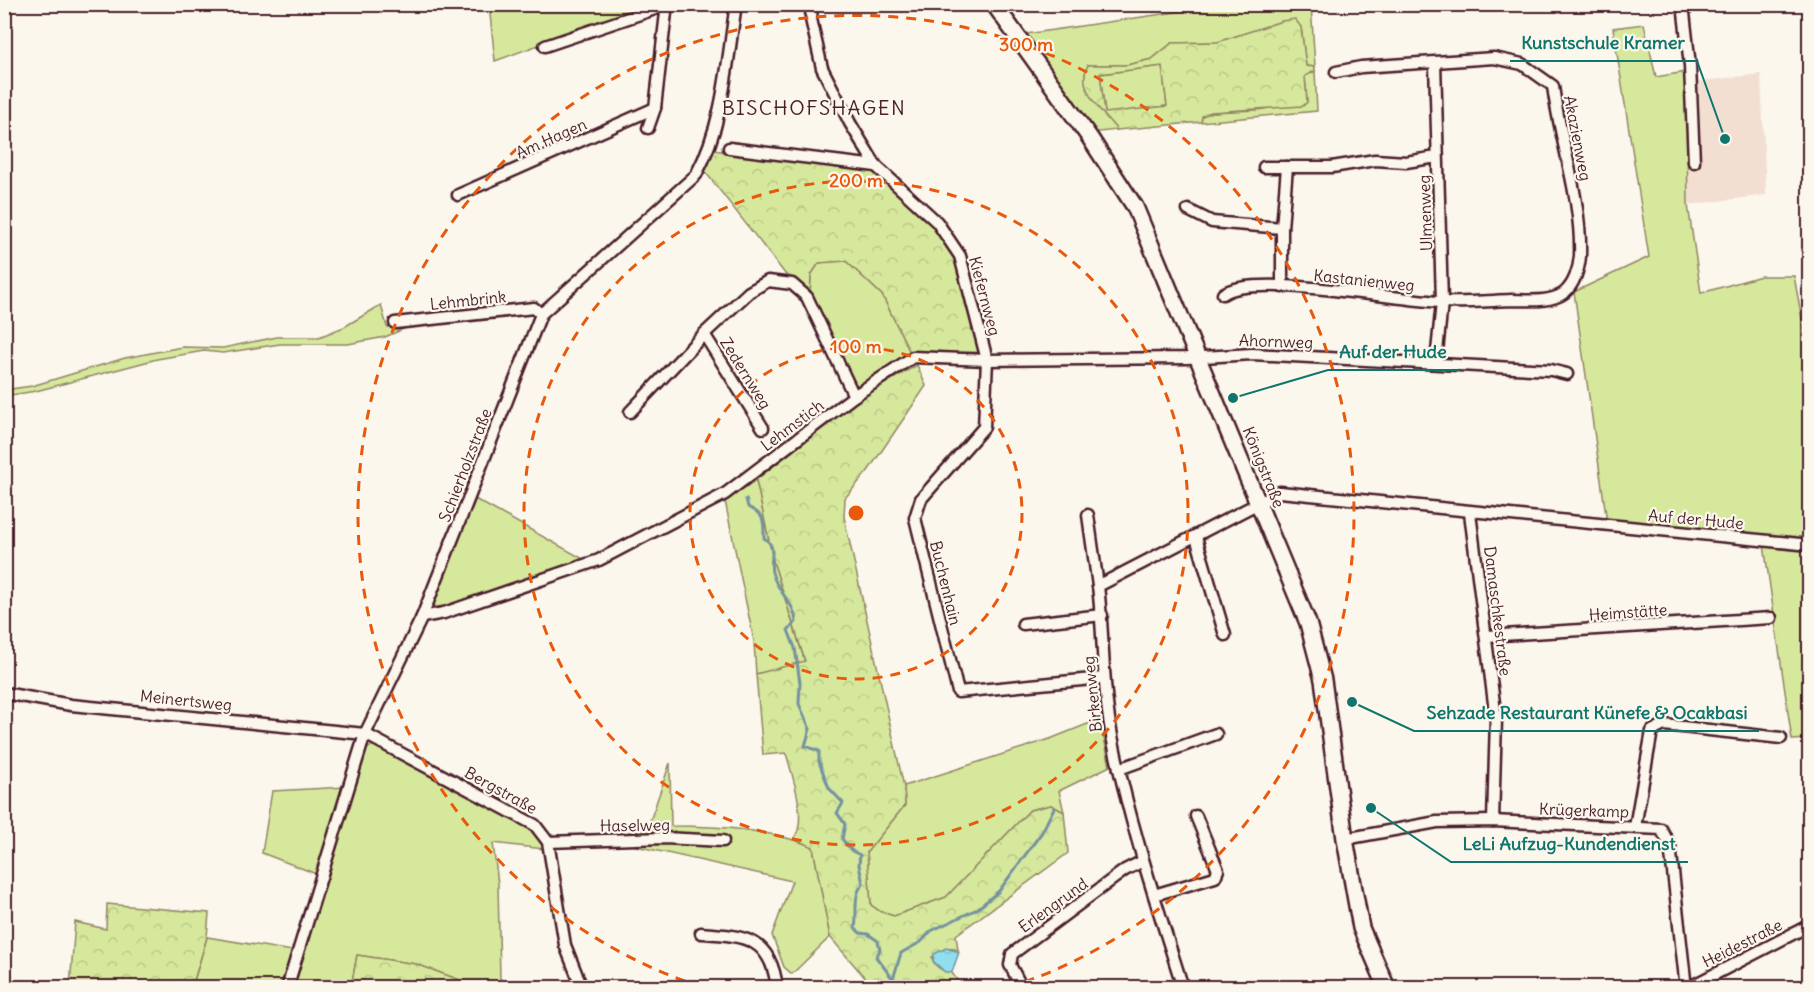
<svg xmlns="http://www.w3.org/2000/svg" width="1814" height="992" viewBox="0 0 1814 992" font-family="Delius,sans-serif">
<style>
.built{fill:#f2dfd2}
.green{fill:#d6e89c;stroke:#908464;stroke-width:1.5}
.forest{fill:url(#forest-crowns);stroke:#908464;stroke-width:1.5;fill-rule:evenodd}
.water{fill:url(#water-ripples);stroke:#7492a0;stroke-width:1.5}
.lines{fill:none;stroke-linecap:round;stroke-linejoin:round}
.stream{stroke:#7492a0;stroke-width:3}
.street-casing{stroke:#4a1f2b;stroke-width:15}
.secondary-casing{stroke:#4a1f2b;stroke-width:20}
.street{stroke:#fbf7ec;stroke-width:10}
.secondary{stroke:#fbf7ec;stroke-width:15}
.ring{fill:none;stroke:#e8590c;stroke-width:3;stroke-dasharray:10 8}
.labels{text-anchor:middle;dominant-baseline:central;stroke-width:4.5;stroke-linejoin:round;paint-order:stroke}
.street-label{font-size:16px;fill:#4a1f2b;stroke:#fbf7ec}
.quarter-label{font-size:20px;letter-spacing:1.5px;fill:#4a1f2b;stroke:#fbf7ec}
.centre{fill:#e8590c;stroke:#fbf7ec;stroke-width:3}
.ring-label{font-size:18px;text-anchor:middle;font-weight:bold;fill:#e8590c;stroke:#fbf7ec;stroke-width:4.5;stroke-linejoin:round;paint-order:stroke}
.leader{fill:none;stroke:#0f766e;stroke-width:2}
.callout-dot{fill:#0f766e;stroke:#fbf7ec;stroke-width:2}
.callout-label{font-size:18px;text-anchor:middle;font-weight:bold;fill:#0f766e;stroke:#fbf7ec;stroke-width:4.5;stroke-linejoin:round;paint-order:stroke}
</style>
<defs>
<pattern id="forest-crowns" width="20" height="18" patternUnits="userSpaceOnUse" patternTransform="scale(1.5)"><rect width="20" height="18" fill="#d6e89c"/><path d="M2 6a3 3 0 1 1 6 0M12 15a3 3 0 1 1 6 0" fill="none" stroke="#b9c787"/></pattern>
<pattern id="water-ripples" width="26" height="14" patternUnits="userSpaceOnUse" patternTransform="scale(1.5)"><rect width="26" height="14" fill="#90dfee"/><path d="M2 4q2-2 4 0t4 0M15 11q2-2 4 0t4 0" fill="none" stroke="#7ebfcc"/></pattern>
</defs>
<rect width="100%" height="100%" fill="#fbf7ec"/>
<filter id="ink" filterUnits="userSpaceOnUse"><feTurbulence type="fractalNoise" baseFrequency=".0167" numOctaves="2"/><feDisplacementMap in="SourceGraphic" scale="12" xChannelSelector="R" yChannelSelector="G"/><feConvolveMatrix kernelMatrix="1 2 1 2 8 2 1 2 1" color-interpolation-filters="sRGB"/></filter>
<g filter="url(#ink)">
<polygon class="built" points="1761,74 1766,195 1688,205 1686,83"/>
<g class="green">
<polygon points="489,5 648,5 495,61"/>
<polygon points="1224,5 1311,5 1315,67 1306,66 1301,27 1282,21 1218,42 1172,43 1152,59 1127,65 1088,65 1105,113 1100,74 1162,66 1167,106 1105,114 1117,130 1090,133 1019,35"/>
<polygon points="1644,24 1656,77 1686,72 1688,205 1701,293 1761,276 1794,276 1809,357 1809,541 1607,522 1574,292 1649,257 1613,28"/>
<polygon points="1315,71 1317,111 1201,122 1202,116 1211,112 1257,110 1307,102 1305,76"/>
<polygon points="834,260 846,261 882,295 911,354 853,388 810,295 811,275 819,263"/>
<polygon points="381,305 387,327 413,325 385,337 348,344 280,344 223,353 204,351 157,359 36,391 5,396 4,390 32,386 125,358 182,347 223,348 277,337 319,337 344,327"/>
<polygon points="756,480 774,564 805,662 756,674 754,641 725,501"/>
<polygon points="473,498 587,561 461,605 437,609 433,603"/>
<polygon points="1764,545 1809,549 1809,739 1792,740"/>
<polygon points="1100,719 1110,766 1059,791 1064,812 1051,805 1030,810 947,897 894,916 881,912 871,905 867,852 905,805 904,786 1050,739"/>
<polygon points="373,745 532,828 545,846 544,849 493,843 498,884 500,979 517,985 468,983 416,964 357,955 351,987 294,988 364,751"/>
<path d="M670 763 671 826C718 826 770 829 813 847L830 937 792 974 784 967 772 935 792 881 622 843V834L648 827Z"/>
<polygon points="346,787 319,875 262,853 272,791"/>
<polygon points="207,937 293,951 282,987 192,988"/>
</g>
<g class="forest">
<path d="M1295 19 1301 27 1306 66 1315 67V71L1305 76 1307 102 1303 106 1211 112 1202 116 1201 122 1117 130C1103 113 1075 88 1088 65H1127L1152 59 1172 43 1218 42 1282 21ZM1162 66 1167 106 1105 113 1100 74Z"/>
<polygon points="713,150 875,169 936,224 955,251 981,352 911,354 882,295 846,261 819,263 811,275 810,295 786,275 703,169"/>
<path d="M917 365 926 386 868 471 845 498 844 517 904 787 905 805 867 852 871 905 881 912 894 916 946 897 1030 810 1051 805 1064 812 1068 853 956 935 958 950 951 948 932 957C933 966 943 972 951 972L963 987H873L830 937 813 847 794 839C808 819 792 775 786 753L763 755 756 674 805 661 774 564 756 480 858 399Z"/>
<polygon points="107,904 209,913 207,937 192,987 70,987 75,922 106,929"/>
<polygon points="357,955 416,964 468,983 517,985 517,987 351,987"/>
</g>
<polygon class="water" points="946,948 959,952 952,972 945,972 933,961 934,954"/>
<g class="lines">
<g class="stream">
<path d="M746 499 748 507C765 515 764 520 764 538 778 547 769 558 772 572 777 593 795 602 796 622L788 630 795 648 800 683 799 704 810 729 805 746 819 751V762L829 788 843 803 837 813 845 824 842 839 852 851 860 855 859 865 863 884C852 895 858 914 855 928L860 933 868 934 878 941 880 950 876 957 900 988"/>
<polyline points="893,979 901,953 921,942 931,931 977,909 999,891 1042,832 1054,808"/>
</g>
<g class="street-casing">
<g id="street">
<polyline points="812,4 811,19 822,68 850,123 876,166 937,222 960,256 987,360 984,427 921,499 915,518 958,692 1103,678"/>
<polyline points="1683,4 1690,66 1694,162"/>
<polyline points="545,46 667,5"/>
<polyline points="1435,63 1442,302 1436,362"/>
<polyline points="648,128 655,108 667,4"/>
<polyline points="729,148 876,166"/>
<polyline points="1264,167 1332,167 1375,160 1406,162 1437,157"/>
<polyline points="458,195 655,108"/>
<polyline points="1188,210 1212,222 1282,228"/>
<polyline points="1282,287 1282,228 1287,167"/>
<path d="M1223 294C1253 272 1399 301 1443 302 1465 303 1488 301 1511 300 1527 300 1550 303 1564 293 1574 285 1579 269 1580 256 1582 199 1560 142 1553 86L1522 64 1494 58 1361 67 1336 72"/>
<polyline points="395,323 534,308 541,314"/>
<polyline points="704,334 763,428"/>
<polyline points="630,412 704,334 749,292 768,281 792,284 807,297 854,396"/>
<polyline points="1470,513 1496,719 1493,821"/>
<polyline points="1088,515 1098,586"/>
<polyline points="1196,537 1225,635"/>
<polyline points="422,617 444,613 599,560 725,494 854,396 913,357 987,360 1187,358 1252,354 1551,370 1567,374"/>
<polyline points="1023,624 1102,615"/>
<polyline points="1487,636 1771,618"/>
<polyline points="4,693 71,705 365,734 535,825 548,842 565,945 582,988"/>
<polyline points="1119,769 1216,734"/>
<polyline points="1635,827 1652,731 1664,725 1781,738"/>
<polyline points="1345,839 1437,822 1493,821 1661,829 1670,845 1686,988"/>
<polyline points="548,842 664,838 723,841"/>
<polyline points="1154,895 1215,877 1218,870 1196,816"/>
<path d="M701 933C745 936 771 937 777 988"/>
<path d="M287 988 365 734 422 617 541 314 696 175C724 123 727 62 736 4"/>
<polyline points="1022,988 1010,965 1012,954 1125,870 1143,861"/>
<path d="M1183 988C1157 905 1129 822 1112 736 1102 686 1104 636 1098 586L1280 492 1810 545"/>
<polyline points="1688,988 1810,925"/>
</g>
</g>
<g class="secondary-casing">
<polyline id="secondary" points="994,4 1090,138 1135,207 1308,623 1323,680 1345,839 1361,928 1387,988"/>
</g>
<use href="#street" class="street"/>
<use href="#secondary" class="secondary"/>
</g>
</g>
<g class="ring">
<circle cx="856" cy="513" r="166"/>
<circle cx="856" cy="513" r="332"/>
<path d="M702 987A498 498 0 1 1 1010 987"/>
</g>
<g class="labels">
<g class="street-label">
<text transform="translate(551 138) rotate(-24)">Am Hagen</text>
<text transform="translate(1578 138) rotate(79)">Akazienweg</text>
<text transform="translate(1425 213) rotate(-92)">Ulmenweg</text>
<text transform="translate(1364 280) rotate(6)">Kastanienweg</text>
<text transform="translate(985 296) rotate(75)">Kiefernweg</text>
<text transform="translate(468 300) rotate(-6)">Lehmbrink</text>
<text transform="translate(1276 341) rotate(2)">Ahornweg</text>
<text transform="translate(746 373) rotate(58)">Zedernweg</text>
<text transform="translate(792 425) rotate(-37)">Lehmstich</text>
<text transform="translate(465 465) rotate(-69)">Schierholzstraße</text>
<text transform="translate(1264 467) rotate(68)">Königstraße</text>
<text transform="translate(1696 519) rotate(5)">Auf der Hude</text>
<text transform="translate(946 583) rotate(76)">Buchenhain</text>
<text transform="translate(1498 611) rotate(83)">Damaschkestraße</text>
<text transform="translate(1628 612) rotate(-4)">Heimstätte</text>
<text transform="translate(1092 694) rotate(-96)">Birkenweg</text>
<text transform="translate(186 700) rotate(6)">Meinertsweg</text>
<text transform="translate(501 790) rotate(29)">Bergstraße</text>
<text transform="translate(1584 810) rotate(2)">Krügerkamp</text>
<text transform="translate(635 825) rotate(-1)">Haselweg</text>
<text transform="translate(1053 905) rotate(-36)">Erlengrund</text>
<text transform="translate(1742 943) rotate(-27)">Heidestraße</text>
</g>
<g class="quarter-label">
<text x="814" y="107">BISCHOFSHAGEN</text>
</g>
</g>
<circle cx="856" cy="513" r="9" class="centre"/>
<g class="ring-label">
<text x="1026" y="51">300 m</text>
<text x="856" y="187">200 m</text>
<text x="856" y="353">100 m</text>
</g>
<path class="leader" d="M1725 139L1697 61H1510M1233 398L1328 370H1459M1352 702L1414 731H1759M1371 808L1451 862H1688"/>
<g class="callout-dot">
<circle cx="1725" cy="139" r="6"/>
<circle cx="1233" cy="398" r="6"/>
<circle cx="1352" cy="702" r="6"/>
<circle cx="1371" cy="808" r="6"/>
</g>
<g class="callout-label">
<text x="1603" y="49">Kunstschule Kramer</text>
<text x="1393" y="358">Auf der Hude</text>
<text x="1587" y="719">Sehzade Restaurant Künefe &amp; Ocakbasi</text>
<text x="1569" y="850">LeLi Aufzug-Kundendienst</text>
</g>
<rect width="1814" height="992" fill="none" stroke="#fbf7ec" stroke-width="24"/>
<rect x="12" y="12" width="1790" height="968" fill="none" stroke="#4a1f2b" stroke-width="2" filter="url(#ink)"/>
</svg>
